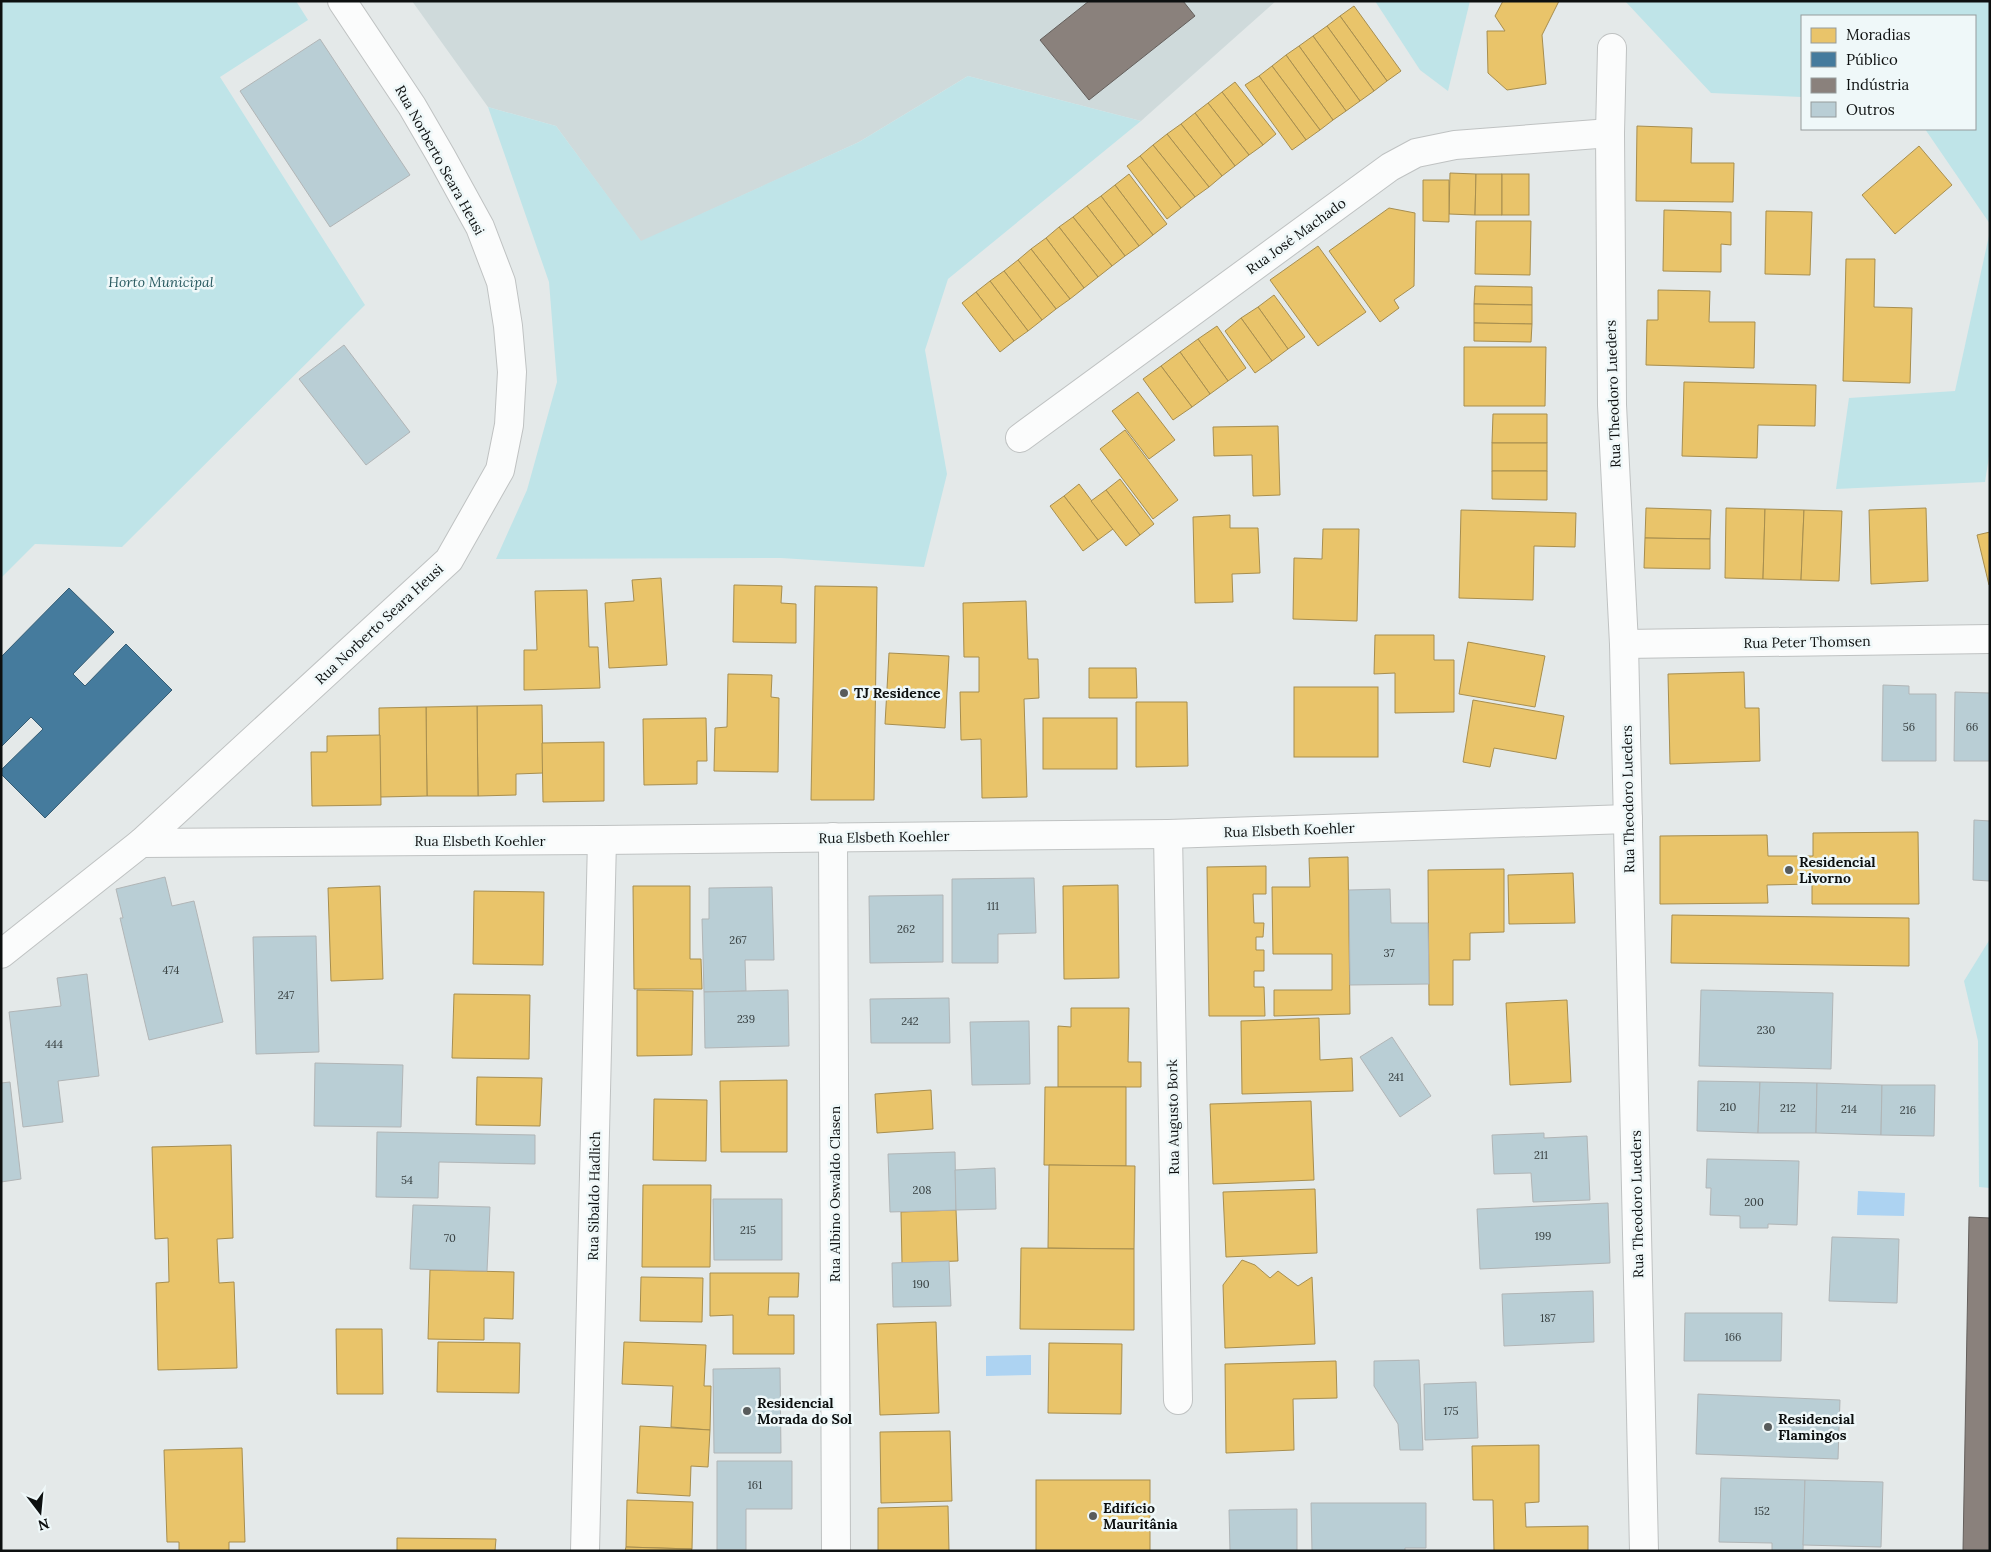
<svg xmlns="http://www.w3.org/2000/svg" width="1991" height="1552" viewBox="0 0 1991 1552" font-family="Lora,serif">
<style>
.built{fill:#cfdadb}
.green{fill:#bfe4e8}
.water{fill:#add3f2}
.homes{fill:#e9c46a;stroke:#a78e4f}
.public{fill:#457b9d;stroke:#345b73}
.industry{fill:#8a817c;stroke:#645f5c}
.building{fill:#b9ced5;stroke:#b1b5b6}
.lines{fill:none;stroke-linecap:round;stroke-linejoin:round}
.street-casing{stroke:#bfc2c2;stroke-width:30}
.street{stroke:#fbfcfc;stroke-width:28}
.poi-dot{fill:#585c5c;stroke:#eff8f9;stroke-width:2}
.labels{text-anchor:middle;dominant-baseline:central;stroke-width:5;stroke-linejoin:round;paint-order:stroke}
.number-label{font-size:11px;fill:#384041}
.street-label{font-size:14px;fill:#0d1010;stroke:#eff8f9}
.park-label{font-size:14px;font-style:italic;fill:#295a60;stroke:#eff8f9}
.poi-label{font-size:14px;font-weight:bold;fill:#0d1010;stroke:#eff8f9;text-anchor:start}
</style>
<rect width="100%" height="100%" fill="#e4e9e9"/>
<polygon class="built" points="412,1 1276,1 1141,121 968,76 859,142 641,242 556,126 488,107"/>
<g class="green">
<polygon points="1,1 296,1 308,20 220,77 365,305 122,547 35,544 1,578"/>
<polygon points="1375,1 1470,1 1448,91 1420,70"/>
<polygon points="1625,1 1990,1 1990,224 1925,129 1975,129 1975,16 1802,16 1802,97 1711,93"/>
<polygon points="968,76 1141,121 948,279 925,350 947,474 924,567 781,558 496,559 527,490 557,382 549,282 488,107 556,126 641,241 859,142"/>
<polygon points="1990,231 1990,450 1985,482 1836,489 1849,398 1955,391"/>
<polygon points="1990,939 1990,1188 1979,1187 1978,1041 1964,981"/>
</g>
<g class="water">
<polygon points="1858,1191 1905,1193 1904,1216 1857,1215"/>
<polygon points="1031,1355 1031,1375 986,1376 986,1356"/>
</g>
<g class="homes">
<polygon points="1503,1 1559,1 1542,35 1546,84 1507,90 1488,73 1487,31 1505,31 1495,16"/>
<polygon points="1354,6 1401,71 1387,81 1340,16"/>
<polygon points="1340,16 1387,81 1374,91 1327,26"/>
<polygon points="1327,26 1374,91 1360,101 1313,36"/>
<polygon points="1313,36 1360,101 1346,111 1299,46"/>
<polygon points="1299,46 1346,111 1333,120 1286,55"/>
<polygon points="1286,55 1333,120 1320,130 1272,66"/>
<polygon points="1272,66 1320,130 1306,140 1259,76"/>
<polygon points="1259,76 1306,140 1292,150 1245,85"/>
<polygon points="1235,82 1276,134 1263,145 1222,92"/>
<polygon points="1222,92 1263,145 1249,155 1208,103"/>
<polygon points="1208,103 1249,155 1235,166 1195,113"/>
<polygon points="1195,113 1235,166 1222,176 1181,124"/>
<polygon points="1181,124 1222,176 1209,187 1167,134"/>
<polygon points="1637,126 1692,128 1691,163 1734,163 1733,202 1636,201"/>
<polygon points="1167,134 1209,187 1195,197 1153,145"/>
<polygon points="1153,145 1195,197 1181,208 1140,156"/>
<polygon points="1919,146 1952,185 1895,234 1862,195"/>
<polygon points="1140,156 1181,208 1167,219 1127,166"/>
<polygon points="1450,173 1476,174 1475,215 1449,214"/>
<polygon points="1129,174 1167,224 1153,235 1115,185"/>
<polygon points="1476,174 1502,174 1502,215 1475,215"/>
<rect x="1502" y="174" width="27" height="41"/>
<polygon points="1423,180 1449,180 1449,222 1423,221"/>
<polygon points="1115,185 1153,235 1139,246 1101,196"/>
<polygon points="1101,196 1139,246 1125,256 1087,206"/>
<polygon points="1087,206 1125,256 1112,266 1073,217"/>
<polygon points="1389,208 1415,213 1414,286 1394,300 1399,308 1380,322 1329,251"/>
<polygon points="1664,210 1731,212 1731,245 1721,244 1721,272 1663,271"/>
<polygon points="1766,211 1812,212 1810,275 1765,274"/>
<polygon points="1073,217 1112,266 1098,277 1059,227"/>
<polygon points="1476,221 1531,221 1530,275 1475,274"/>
<polygon points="1059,227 1098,277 1084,288 1046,238"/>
<polygon points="1046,238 1084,288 1070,299 1031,249"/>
<polygon points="1318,246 1366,312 1318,346 1270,280"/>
<polygon points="1031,249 1070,299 1056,309 1018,260"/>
<polygon points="1846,259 1875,259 1874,307 1912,308 1910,383 1843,381"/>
<polygon points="1018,260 1056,309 1042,320 1004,271"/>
<polygon points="1004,271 1042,320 1028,331 990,281"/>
<polygon points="990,281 1028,331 1014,341 976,292"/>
<polygon points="1475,286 1532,287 1532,305 1474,304"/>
<polygon points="1658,290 1710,291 1709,322 1755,322 1754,368 1646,365 1647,320 1658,320"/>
<polygon points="976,292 1014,341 1000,352 962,303"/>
<polygon points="1274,295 1305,337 1288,349 1258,307"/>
<polygon points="1474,304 1532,305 1532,324 1474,323"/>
<polygon points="1258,307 1288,349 1272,361 1241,318"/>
<polygon points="1241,318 1272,361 1255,373 1225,331"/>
<polygon points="1474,323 1532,324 1531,342 1474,341"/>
<polygon points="1217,326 1246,368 1228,381 1198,339"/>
<polygon points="1198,339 1228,381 1210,394 1180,352"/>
<polygon points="1464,347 1546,347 1545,406 1464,406"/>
<polygon points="1180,352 1210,394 1192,407 1161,366"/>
<polygon points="1161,366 1192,407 1173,420 1143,379"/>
<polygon points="1684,382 1816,385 1815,426 1758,425 1757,458 1682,456"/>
<polygon points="1138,392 1175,440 1149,459 1112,411"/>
<polygon points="1493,414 1547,414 1547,443 1492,443"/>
<polygon points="1278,426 1280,495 1253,496 1252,455 1214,456 1213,427"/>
<polygon points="1125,430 1178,500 1153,519 1100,449"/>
<rect x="1492" y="443" width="55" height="28"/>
<polygon points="1492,471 1547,471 1547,500 1492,499"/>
<polygon points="1120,479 1154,524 1140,535 1106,490"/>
<polygon points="1079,484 1113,529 1098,540 1064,496"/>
<polygon points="1106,490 1140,535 1126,546 1091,501"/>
<polygon points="1064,496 1098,540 1083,551 1050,506"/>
<polygon points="1646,508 1711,510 1710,539 1645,538"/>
<polygon points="1726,508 1765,509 1763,579 1725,578"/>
<polygon points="1926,508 1928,581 1871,584 1869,510"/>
<polygon points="1765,509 1804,510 1801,580 1763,579"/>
<polygon points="1461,510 1576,513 1575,547 1534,546 1533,600 1459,598"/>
<polygon points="1804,510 1842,511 1839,581 1801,580"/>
<polygon points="1230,515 1230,528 1258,528 1260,573 1232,574 1233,602 1195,603 1193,517"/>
<polygon points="1323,529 1359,529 1357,621 1293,619 1294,558 1322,559"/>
<polygon points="1990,532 1990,584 1989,585 1977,535"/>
<polygon points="1645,538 1710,539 1710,569 1644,568"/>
<polygon points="661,578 667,665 609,668 605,603 634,601 632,580"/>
<polygon points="734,585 782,586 781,603 796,604 796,643 733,642"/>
<polygon points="815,586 877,587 874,800 811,800"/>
<polygon points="587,590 589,647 598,647 600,688 524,690 524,650 537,650 535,591"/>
<polygon points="1026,601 1028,659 1038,659 1039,698 1024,699 1027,797 982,798 981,739 961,740 960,692 979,692 979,657 964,657 963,603"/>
<polygon points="1375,635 1434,635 1434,660 1454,660 1454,712 1395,713 1395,673 1374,674"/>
<polygon points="1468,642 1545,656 1535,707 1459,694"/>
<polygon points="889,653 949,656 945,728 885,724"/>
<polygon points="1089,668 1136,668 1137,698 1089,698"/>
<polygon points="1744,672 1745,708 1759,708 1760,761 1670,764 1668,674"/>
<polygon points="728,674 772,675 771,697 779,698 778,772 714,771 715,728 727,727"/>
<rect x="1294" y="687" width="84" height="70"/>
<polygon points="1473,700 1564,716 1556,759 1494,748 1490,767 1463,762"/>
<polygon points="1136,702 1187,702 1188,766 1136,767"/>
<polygon points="542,705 543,773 516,774 516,795 478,796 477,706"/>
<polygon points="477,706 478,796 427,796 426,707"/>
<polygon points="426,707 427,796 380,797 379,708"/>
<polygon points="706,718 707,761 697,761 697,784 644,785 643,719"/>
<rect x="1043" y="718" width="74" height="51"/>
<polygon points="380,735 381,805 312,806 311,752 327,752 327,736"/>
<polygon points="604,742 604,801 543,802 542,743"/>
<polygon points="1918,832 1919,904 1812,904 1812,884 1767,885 1768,903 1660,904 1660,836 1767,835 1768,856 1813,856 1813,833"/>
<polygon points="1348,857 1350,1014 1274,1016 1274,990 1332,990 1332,954 1273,954 1272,887 1310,887 1309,858"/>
<polygon points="1266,866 1266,894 1253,894 1254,923 1264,923 1263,937 1256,937 1256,950 1264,950 1264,971 1254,971 1254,987 1264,987 1265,1016 1209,1016 1207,867"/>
<polygon points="1504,869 1504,932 1470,933 1470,960 1453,960 1453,1005 1429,1005 1428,870"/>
<polygon points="1573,873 1575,923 1509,924 1508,875"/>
<polygon points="1118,885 1119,978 1064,979 1063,886"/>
<polygon points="380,886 383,979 331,981 328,888"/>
<polygon points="633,886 690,886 690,959 701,959 702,989 634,989"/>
<polygon points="474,891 544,892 543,965 473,964"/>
<polygon points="1672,915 1909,918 1909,966 1671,963"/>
<polygon points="637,990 693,991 692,1055 637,1056"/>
<polygon points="454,994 530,995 529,1059 452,1058"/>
<polygon points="1567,1000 1571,1082 1510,1085 1506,1003"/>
<polygon points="1071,1008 1129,1008 1128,1062 1141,1062 1141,1087 1058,1087 1058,1026 1071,1027"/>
<polygon points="1319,1018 1320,1060 1352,1058 1353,1091 1242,1094 1241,1021"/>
<polygon points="477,1077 542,1078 540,1126 476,1125"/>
<polygon points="787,1080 787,1152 721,1152 720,1081"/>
<polygon points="1045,1087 1126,1087 1126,1166 1044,1165"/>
<polygon points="931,1090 933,1129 877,1133 875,1094"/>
<polygon points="654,1099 707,1100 706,1161 653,1160"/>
<polygon points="1311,1101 1314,1180 1213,1184 1210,1104"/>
<polygon points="231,1145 233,1238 217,1239 219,1283 234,1282 237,1368 158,1370 156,1283 169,1282 168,1238 155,1239 152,1147"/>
<polygon points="1049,1165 1135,1166 1134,1249 1048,1248"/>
<polygon points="643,1185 711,1185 710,1267 642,1267"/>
<polygon points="1315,1189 1317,1253 1226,1257 1223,1192"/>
<polygon points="956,1210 958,1261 902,1263 901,1212"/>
<polygon points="1021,1248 1134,1249 1134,1330 1020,1329"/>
<polygon points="1242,1260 1255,1265 1270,1278 1278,1271 1298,1286 1312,1277 1315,1344 1225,1348 1223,1285"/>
<polygon points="430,1270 514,1272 513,1319 484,1318 484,1340 428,1339"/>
<polygon points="710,1273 799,1273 798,1297 769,1297 768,1315 794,1315 794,1354 733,1354 733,1315 710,1316"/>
<polygon points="641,1277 703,1278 702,1322 640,1321"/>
<polygon points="936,1322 939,1413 880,1415 877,1324"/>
<polygon points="336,1329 382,1329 383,1394 337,1394"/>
<polygon points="438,1342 520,1343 519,1393 437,1392"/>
<polygon points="624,1342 706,1345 704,1386 711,1386 710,1430 671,1427 673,1386 622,1384"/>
<polygon points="1049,1343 1122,1344 1121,1414 1048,1413"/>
<polygon points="1336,1361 1337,1398 1293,1399 1294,1450 1226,1453 1225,1364"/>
<polygon points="640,1426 710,1430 708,1467 691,1466 690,1496 637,1493"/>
<polygon points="950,1431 952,1501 881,1503 880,1432"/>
<polygon points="1539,1445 1539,1502 1525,1503 1526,1527 1588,1526 1588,1551 1494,1551 1493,1500 1473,1500 1472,1446"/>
<polygon points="242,1448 245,1542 229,1542 229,1551 179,1551 179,1542 167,1542 164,1450"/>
<rect x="1036" y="1480" width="114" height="71"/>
<polygon points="627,1500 693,1502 692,1549 626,1547"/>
<polygon points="948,1506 949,1551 878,1551 878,1508"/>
<polygon points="397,1538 496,1539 495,1551 397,1551"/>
<polygon points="626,1547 692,1549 691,1551 625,1551"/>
</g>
<polygon class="public" points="69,588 114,632 73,674 85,686 126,644 172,690 45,818 1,774 1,770 43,729 31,717 1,747 1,657"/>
<g class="industry">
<polygon points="1089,1 1183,1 1195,16 1089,100 1040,40"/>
<polygon points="1969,1217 1990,1218 1990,1551 1963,1551"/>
</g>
<g class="building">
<polygon points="320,39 410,175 330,227 240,91"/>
<polygon points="344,345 410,432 366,465 299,379"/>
<polygon points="1883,685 1909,686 1909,694 1936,694 1936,761 1882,761"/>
<polygon points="1955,692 1990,693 1990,761 1954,761"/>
<polygon points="1974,820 1990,821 1990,881 1973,880"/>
<polygon points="165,877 172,906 194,901 223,1022 149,1040 120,918 123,918 116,889"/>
<polygon points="1034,878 1036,933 998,934 998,963 952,963 952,879"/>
<polygon points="772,887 774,960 745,960 746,991 704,992 702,919 709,919 709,888"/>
<polygon points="1390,889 1391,923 1428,923 1429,984 1350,985 1349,890"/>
<polygon points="943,895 943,962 870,963 869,896"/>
<polygon points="316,936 319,1052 256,1054 253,937"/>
<polygon points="87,974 99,1076 58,1081 63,1122 23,1127 9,1012 61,1006 57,978"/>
<polygon points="788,990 789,1046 705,1048 704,992"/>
<polygon points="1701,990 1833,993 1831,1069 1699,1066"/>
<polygon points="949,998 950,1043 871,1043 870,999"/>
<polygon points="1029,1021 1030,1084 972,1085 970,1022"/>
<polygon points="1392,1037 1431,1096 1400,1117 1360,1057"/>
<polygon points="315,1063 403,1065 401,1127 314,1126"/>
<polygon points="1698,1081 1760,1082 1758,1133 1697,1131"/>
<polygon points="10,1082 21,1179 1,1182 1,1083"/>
<polygon points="1760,1082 1817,1083 1816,1133 1758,1133"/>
<polygon points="1817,1083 1882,1085 1881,1135 1816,1133"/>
<polygon points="1882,1085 1935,1085 1934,1136 1881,1135"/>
<polygon points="377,1132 535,1135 535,1164 439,1162 438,1198 376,1197"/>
<polygon points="1544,1133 1544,1138 1587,1136 1590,1200 1533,1202 1531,1173 1494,1174 1492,1135"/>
<polygon points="955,1152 956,1210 890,1212 888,1154"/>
<polygon points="1707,1159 1799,1161 1797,1225 1768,1224 1768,1228 1740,1228 1740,1216 1710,1215 1711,1188 1706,1188"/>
<polygon points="995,1168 996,1209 956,1210 955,1170"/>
<polygon points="713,1199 782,1199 782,1260 714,1260"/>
<polygon points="1608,1203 1610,1263 1480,1269 1477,1209"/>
<polygon points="413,1205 490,1207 487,1271 410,1269"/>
<polygon points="1832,1237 1899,1239 1897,1303 1829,1301"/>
<polygon points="949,1261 951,1306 893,1307 892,1263"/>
<polygon points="1593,1291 1594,1342 1504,1346 1502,1294"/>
<polygon points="1685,1313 1782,1313 1781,1361 1684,1361"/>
<polygon points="1419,1360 1423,1450 1400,1450 1398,1424 1374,1386 1374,1361"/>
<polygon points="780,1368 781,1453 714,1453 713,1369"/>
<polygon points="1476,1382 1478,1438 1425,1440 1424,1384"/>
<polygon points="1698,1394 1840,1400 1838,1459 1696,1454"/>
<polygon points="717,1461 792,1461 792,1509 746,1509 746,1550 717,1550"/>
<polygon points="1721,1478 1805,1480 1803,1551 1772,1551 1772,1543 1719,1542"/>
<polygon points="1805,1480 1883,1482 1881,1547 1803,1545"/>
<polygon points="1311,1503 1426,1503 1426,1548 1405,1548 1405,1551 1312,1551"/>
<polygon points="1297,1509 1297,1551 1230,1551 1229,1510"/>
</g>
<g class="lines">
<g class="street-casing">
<g id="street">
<polyline points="1612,48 1610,133 1612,405 1624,644 1644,1551"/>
<polyline points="1020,438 1390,167 1416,153 1455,145 1610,133"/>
<polyline points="1624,644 1990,639"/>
<polyline points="1168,834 1178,1400"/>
<polyline points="833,837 836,1551"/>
<polyline points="141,843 602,840 1168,834 1628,819"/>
<polyline points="1,954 141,843 449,560 500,470 509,425 512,372 508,326 501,282 480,227 441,156 412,106 342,1"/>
<polyline points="585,1551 602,840"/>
</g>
</g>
<use href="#street" class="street"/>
</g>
<g class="poi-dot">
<circle cx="844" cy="693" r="5"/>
<circle cx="1789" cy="870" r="5"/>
<circle cx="747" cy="1411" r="5"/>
<circle cx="1768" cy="1427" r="5"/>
<circle cx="1093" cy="1516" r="5"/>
</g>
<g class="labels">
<g class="number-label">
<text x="1909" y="727">56</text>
<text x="1972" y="727">66</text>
<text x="993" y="906">111</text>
<text x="906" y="929">262</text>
<text x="738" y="940">267</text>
<text x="1389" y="953">37</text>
<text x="171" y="970">474</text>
<text x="286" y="995">247</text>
<text x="746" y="1019">239</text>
<text x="910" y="1021">242</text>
<text x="1766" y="1030">230</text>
<text x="54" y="1044">444</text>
<text x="1396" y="1077">241</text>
<text x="1728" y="1107">210</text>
<text x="1788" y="1108">212</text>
<text x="1849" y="1109">214</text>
<text x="1908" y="1110">216</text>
<text x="1541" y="1155">211</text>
<text x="407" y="1180">54</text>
<text x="922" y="1190">208</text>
<text x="1754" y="1202">200</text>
<text x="748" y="1230">215</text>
<text x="1543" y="1236">199</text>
<text x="450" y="1238">70</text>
<text x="921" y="1284">190</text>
<text x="1548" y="1318">187</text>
<text x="1733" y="1337">166</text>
<text x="1451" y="1411">175</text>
<text x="755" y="1485">161</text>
<text x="1762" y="1511">152</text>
</g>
<g class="street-label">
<text transform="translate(440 160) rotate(61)">Rua Norberto Seara Heusi</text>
<text transform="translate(1296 236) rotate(-36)">Rua José Machado</text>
<text transform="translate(1613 394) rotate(-92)">Rua Theodoro Lueders</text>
<text transform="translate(379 624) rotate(-43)">Rua Norberto Seara Heusi</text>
<text transform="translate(1807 642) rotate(-1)">Rua Peter Thomsen</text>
<text transform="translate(1628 799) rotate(-91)">Rua Theodoro Lueders</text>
<text transform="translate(1289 830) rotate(-2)">Rua Elsbeth Koehler</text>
<text transform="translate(884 837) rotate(-1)">Rua Elsbeth Koehler</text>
<text x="480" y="841">Rua Elsbeth Koehler</text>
<text transform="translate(1173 1117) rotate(-91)">Rua Augusto Bork</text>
<text transform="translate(835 1194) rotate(-90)">Rua Albino Oswaldo Clasen</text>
<text transform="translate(594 1196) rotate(-89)">Rua Sibaldo Hadlich</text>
<text transform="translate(1637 1204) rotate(-91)">Rua Theodoro Lueders</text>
</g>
<g class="park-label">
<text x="161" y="282">Horto Municipal</text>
</g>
<g class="poi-label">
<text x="854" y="693">TJ Residence</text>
<text x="1799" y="862">Residencial<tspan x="1799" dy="16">Livorno</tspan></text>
<text x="757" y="1403">Residencial<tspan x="757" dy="16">Morada do Sol</tspan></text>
<text x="1778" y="1419">Residencial<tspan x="1778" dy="16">Flamingos</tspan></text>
<text x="1103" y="1508">Edifício<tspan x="1103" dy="16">Mauritânia</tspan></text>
</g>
</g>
<rect width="1991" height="1552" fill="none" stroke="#0d1010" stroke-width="5"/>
<rect x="1801" y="15" width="175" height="115" fill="#eff8f9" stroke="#959b9c"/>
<rect x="1811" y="28" width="25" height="15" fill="#e9c46a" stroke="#959b9c"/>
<text x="1846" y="40" font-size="15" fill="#0d1010">Moradias</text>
<rect x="1811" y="52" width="25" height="15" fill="#457b9d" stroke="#959b9c"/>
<text x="1846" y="65" font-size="15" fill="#0d1010">Público</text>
<rect x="1811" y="78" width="25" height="15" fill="#8a817c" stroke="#959b9c"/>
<text x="1846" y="90" font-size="15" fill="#0d1010">Indústria</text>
<rect x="1811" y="102" width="25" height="15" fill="#b9ced5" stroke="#959b9c"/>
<text x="1846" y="115" font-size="15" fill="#0d1010">Outros</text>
<g transform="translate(40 1512) rotate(164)" stroke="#eff8f9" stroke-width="4" paint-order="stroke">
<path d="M0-4L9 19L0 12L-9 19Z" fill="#0d1010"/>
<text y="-8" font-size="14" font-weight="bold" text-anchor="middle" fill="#0d1010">N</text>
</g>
</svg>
